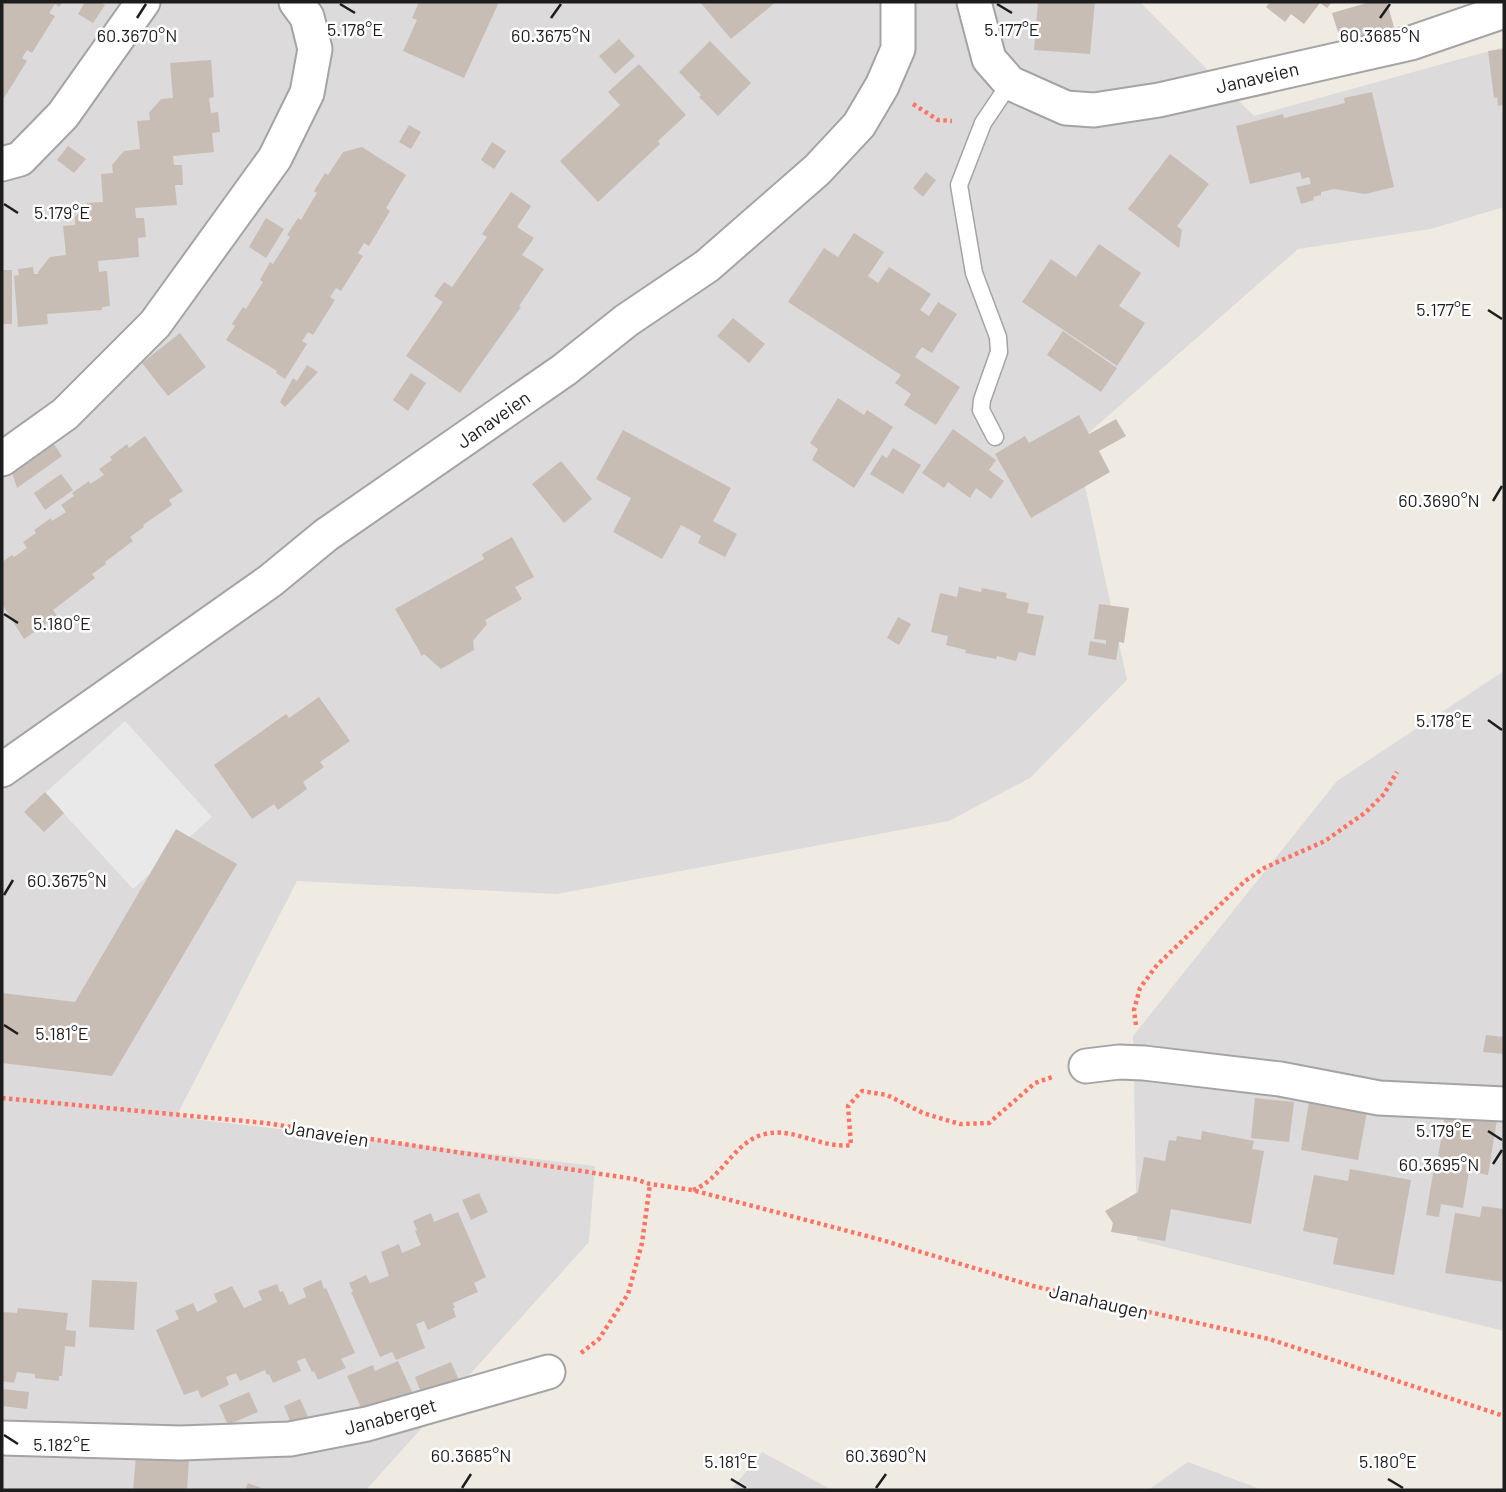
<svg xmlns="http://www.w3.org/2000/svg" width="1506" height="1492" viewBox="0 0 1506 1492" font-family="Barlow,sans-serif">
<style>
.residential{fill:#dcdada}
.parking{fill:#e9e9e9}
.building{fill:#c8bdb5}
.lines{fill:none;stroke-linecap:round;stroke-linejoin:round}
.lane-casing{stroke:#a4a4a4;stroke-width:19}
.street-casing{stroke:#a4a4a4;stroke-width:37}
.path{stroke:#ff7464;stroke-width:4.5;stroke-dasharray:3.5 3.5;stroke-linecap:butt}
.lane{stroke:#fff;stroke-width:16}
.street{stroke:#fff;stroke-width:33}
.ticks{fill:none;stroke:#1d1d1d;stroke-width:2.5}
.labels{text-anchor:middle;dominant-baseline:central;stroke-width:5;stroke-linejoin:round;paint-order:stroke}
.street-label{font-size:19px;fill:#1d1d1d;stroke:#fff}
.ticks-label{font-size:18px;text-anchor:middle;fill:#1d1d1d;stroke:#fff;stroke-width:5;stroke-linejoin:round;paint-order:stroke}
</style>
<rect width="100%" height="100%" fill="#f0ebe2"/>
<g class="residential">
<polygon points="2,2 1140,2 1254,116 1504,47 1504,207 1431,229 1298,249 1076,444 1127,680 1030,778 949,821 557,894 297,881 176,1117 595,1166 589,1242 366,1490 2,1490"/>
<polygon points="1504,671 1504,1331 1137,1240 1133,1036 1337,781"/>
<polygon points="762,1452 832,1490 731,1490"/>
<polygon points="1188,1462 1263,1490 1148,1490"/>
</g>
<polygon class="parking" points="125,721 212,817 133,889 45,793"/>
<g class="building">
<polygon points="2,2 63,2 59,7 55,4 49,13 55,16 32,53 27,50 22,58 27,61 4,98 2,96"/>
<polygon points="85,2 100,2 105,5 93,23 78,14"/>
<polygon points="419,2 499,2 464,78 403,51 417,20 412,18"/>
<polygon points="700,2 776,2 731,39"/>
<polygon points="1038,2 1095,2 1090,54 1034,50"/>
<polygon points="1270,2 1332,2 1327,8 1320,3 1304,24 1291,14 1285,22 1266,7"/>
<polygon points="1370,2 1387,2 1395,31 1343,48 1332,13"/>
<polygon points="619,39 635,56 615,74 599,56"/>
<polygon points="710,41 751,83 718,116 699,97 701,95 679,72"/>
<polygon points="1504,49 1504,105 1498,106 1497,97 1494,98 1488,51"/>
<polygon points="211,60 214,97 209,98 211,113 218,112 220,132 212,133 214,152 173,156 174,165 182,165 183,185 175,185 177,205 135,208 136,218 144,218 146,237 138,238 139,257 98,261 99,272 107,271 110,306 102,307 102,310 47,314 48,324 18,327 14,276 19,275 18,269 33,267 34,274 38,274 38,272 50,257 66,255 63,226 75,225 75,217 87,203 103,202 101,174 113,173 112,165 124,151 140,149 137,121 150,120 149,113 161,99 173,98 170,63"/>
<polygon points="639,64 686,115 658,141 660,144 598,202 560,161 620,105 608,92"/>
<polygon points="1372,92 1394,187 1365,194 1334,189 1321,192 1321,195 1313,197 1314,200 1301,204 1296,187 1311,184 1309,177 1302,179 1300,172 1250,184 1236,126 1283,114 1284,118 1345,103 1344,98"/>
<polygon points="409,125 421,132 411,149 399,142"/>
<polygon points="492,142 506,151 494,169 481,160"/>
<polygon points="68,146 86,159 74,173 57,160"/>
<polygon points="362,147 406,175 386,208 390,211 369,246 364,243 358,253 363,256 341,291 336,288 330,297 335,300 313,335 308,332 302,341 307,344 285,379 276,373 277,371 226,340 235,326 232,324 243,307 246,309 263,282 260,280 270,262 273,264 290,237 287,235 298,218 301,220 309,206 317,193 314,191 325,173 328,175 343,152"/>
<polygon points="1170,154 1209,184 1177,226 1182,230 1179,248 1128,209"/>
<polygon points="926,172 936,180 923,197 913,188"/>
<polygon points="511,192 531,206 517,227 534,238 522,255 544,269 519,306 521,307 460,393 406,356 443,302 434,296 444,282 452,287 487,237 482,234"/>
<polygon points="266,218 284,229 266,258 249,247"/>
<polygon points="854,233 884,252 868,276 878,283 889,267 931,294 920,310 929,316 938,302 957,314 932,353 922,347 915,357 960,387 936,425 904,405 911,394 895,383 901,375 788,302 824,248 838,257"/>
<polygon points="1099,244 1141,273 1119,306 1145,323 1117,366 1022,302 1051,259 1076,277"/>
<rect x="2" y="270" width="10" height="54"/>
<polygon points="733,318 765,344 749,363 717,336"/>
<polygon points="1063,331 1117,368 1101,392 1047,355"/>
<polygon points="180,333 206,367 168,396 142,363"/>
<polygon points="307,365 318,372 285,407 280,402 293,378 297,381"/>
<polygon points="411,373 426,383 408,411 393,400"/>
<polygon points="838,398 864,415 867,410 893,427 854,488 812,460 818,449 810,443"/>
<polygon points="1079,415 1089,434 1116,419 1126,436 1099,451 1110,472 1031,518 995,454 1025,436 1029,443"/>
<polygon points="953,429 996,460 989,470 1004,481 991,499 976,488 970,498 948,482 944,488 922,473"/>
<polygon points="623,430 731,488 713,521 737,534 725,557 698,543 701,536 681,525 662,559 613,532 631,498 596,479"/>
<polygon points="48,436 62,456 17,488 10,466"/>
<polygon points="145,436 183,491 169,500 172,505 143,525 144,527 130,537 133,541 105,562 106,564 92,574 95,578 53,610 57,616 24,639 2,604 2,562 12,555 14,557 27,548 23,542 36,533 34,530 51,518 52,521 66,512 61,505 74,496 72,493 89,481 90,484 104,475 99,469 112,460 110,457 127,444 129,448"/>
<polygon points="893,448 921,465 903,494 870,474 882,455 887,458"/>
<polygon points="561,461 592,499 564,523 532,484"/>
<polygon points="61,474 73,490 45,510 34,493"/>
<polygon points="512,537 534,577 515,587 522,599 485,620 487,624 473,641 474,650 441,669 424,654 422,656 395,609 484,559 482,554"/>
<polygon points="959,587 981,592 982,588 1007,593 1006,598 1029,603 1027,613 1044,616 1035,656 1019,652 1016,661 997,656 996,659 965,653 966,650 946,645 948,636 931,632 940,593 957,597"/>
<polygon points="1099,604 1129,608 1124,643 1119,642 1116,660 1088,655 1090,641 1106,644 1106,640 1094,639"/>
<polygon points="898,617 911,624 899,645 887,638"/>
<polygon points="319,697 350,741 320,762 324,767 303,782 307,789 278,810 274,804 252,819 214,765 286,714 289,718"/>
<polygon points="45,792 64,813 44,832 24,812"/>
<polygon points="176,829 237,864 112,1076 2,1063 2,993 75,1002"/>
<polygon points="1486,1035 1504,1037 1504,1054 1483,1052"/>
<polygon points="1255,1098 1294,1102 1289,1142 1251,1138"/>
<polygon points="1309,1102 1367,1112 1358,1160 1301,1150"/>
<polygon points="1446,1111 1497,1120 1488,1175 1469,1171 1463,1208 1441,1204 1439,1217 1426,1215 1435,1162 1437,1162"/>
<polygon points="1202,1131 1254,1141 1252,1149 1264,1151 1251,1224 1171,1209 1165,1241 1111,1232 1113,1223 1105,1211 1138,1192 1144,1157 1165,1161 1169,1140 1176,1141 1177,1136 1201,1140"/>
<polygon points="1350,1169 1411,1180 1394,1275 1333,1264 1338,1238 1303,1231 1314,1175 1348,1181"/>
<polygon points="479,1193 488,1212 471,1220 462,1200"/>
<polygon points="1482,1206 1504,1209 1504,1282 1445,1273 1455,1213 1480,1217"/>
<polygon points="458,1212 486,1277 474,1283 478,1292 453,1303 455,1308 453,1308 456,1317 428,1330 424,1321 416,1324 425,1348 396,1360 392,1352 380,1357 351,1292 353,1292 349,1283 366,1275 370,1283 389,1276 381,1252 399,1244 402,1253 421,1245 415,1231 417,1230 413,1221 431,1213 434,1222"/>
<polygon points="92,1280 137,1282 134,1330 89,1327"/>
<polygon points="321,1280 324,1289 326,1288 355,1353 341,1359 346,1368 318,1380 314,1371 312,1372 305,1358 297,1361 301,1371 273,1383 269,1374 267,1375 265,1370 240,1381 236,1373 226,1377 229,1385 201,1398 198,1390 184,1395 156,1330 179,1319 175,1311 193,1303 197,1312 217,1302 214,1294 232,1286 244,1308 262,1300 258,1291 277,1284 280,1292 283,1291 289,1305 306,1297 303,1288"/>
<polygon points="18,1308 68,1313 66,1330 76,1331 75,1347 65,1346 62,1376 59,1376 59,1381 35,1378 35,1374 17,1372 14,1383 2,1381 2,1312 17,1313"/>
<polygon points="398,1361 414,1396 363,1412 347,1376 373,1365 375,1371"/>
<polygon points="451,1362 459,1380 422,1395 415,1377"/>
<polygon points="2,1389 29,1392 27,1409 2,1406"/>
<polygon points="249,1392 258,1412 228,1425 219,1405"/>
<polygon points="300,1399 309,1419 292,1426 284,1406"/>
<polygon points="136,1456 189,1460 187,1490 133,1490"/>
<polygon points="248,1483 267,1490 245,1490"/>
</g>
<g class="lines">
<g class="lane-casing">
<polyline id="lane" points="995,437 981,410 982,400 999,352 998,337 974,273 959,185 983,123 1010,83"/>
</g>
<g class="street-casing">
<g id="street">
<polyline points="974,2 989,59 1010,83 1066,108 1094,110 1159,100 1411,43 1504,11"/>
<polyline points="2,164 20,159 63,115 143,2"/>
<polyline points="2,459 65,414 155,324 275,158 307,93 315,49 307,17 296,2"/>
<polyline points="2,770 270,581 326,535 564,370 627,320 707,266 817,170 859,125 882,86 898,49 898,2"/>
<polyline points="1086,1066 1119,1062 1144,1063 1280,1079 1379,1098 1504,1104"/>
<polyline points="2,1438 181,1443 290,1439 367,1424 548,1372"/>
</g>
</g>
<g class="path">
<polyline points="913,104 938,120 952,121"/>
<polyline points="1136,1025 1134,1010 1140,988 1157,965 1245,881 1264,868 1325,841 1366,812 1384,794 1397,772"/>
<polyline points="2,1098 265,1123 634,1179 650,1184 692,1190 882,1240 1033,1286 1269,1339 1504,1416"/>
<path d="M693 1190C722 1179 734 1141 765 1134 794 1127 822 1149 851 1145L848 1106 862 1091 887 1095 923 1113 960 1124 989 1123 1035 1083 1052 1077"/>
<polyline points="581,1353 599,1339 628,1294 642,1243 650,1184"/>
</g>
<use href="#lane" class="lane"/>
<use href="#street" class="street"/>
</g>
<path class="ticks" d="M340 4 355 13M997 4 1012 13M137 18 146 4M551 18 561 4M1380 18 1390 4M4 204 18 213M1488 310 1502 319M1493 501 1502 486M4 614 18 623M1488 720 1502 730M4 895 13 880M4 1025 18 1034M1488 1131 1502 1140M1493 1164 1502 1150M4 1435 18 1444M731 1479 746 1488M1388 1479 1403 1488M462 1488 471 1474M876 1488 886 1474"/>
<g class="labels">
<g class="street-label">
<text transform="translate(1257 77) rotate(-13)">Janaveien</text>
<text transform="translate(493 419) rotate(-35)">Janaveien</text>
<text transform="translate(327 1133) rotate(9)">Janaveien</text>
<text transform="translate(1099 1301) rotate(13)">Janahaugen</text>
<text transform="translate(390 1416) rotate(-15)">Janaberget</text>
</g>
</g>
<g class="ticks-label">
<text x="355" y="36">5.178°E</text>
<text x="1012" y="36">5.177°E</text>
<text x="137" y="42">60.3670°N</text>
<text x="551" y="42">60.3675°N</text>
<text x="1380" y="42">60.3685°N</text>
<text x="62" y="219">5.179°E</text>
<text x="1444" y="316">5.177°E</text>
<text x="1439" y="507">60.3690°N</text>
<text x="62" y="630">5.180°E</text>
<text x="1444" y="727">5.178°E</text>
<text x="67" y="887">60.3675°N</text>
<text x="62" y="1040">5.181°E</text>
<text x="1444" y="1137">5.179°E</text>
<text x="1439" y="1171">60.3695°N</text>
<text x="62" y="1451">5.182°E</text>
<text x="471" y="1462">60.3685°N</text>
<text x="886" y="1462">60.3690°N</text>
<text x="731" y="1468">5.181°E</text>
<text x="1388" y="1468">5.180°E</text>
</g>
<rect width="1506" height="1492" fill="none" stroke="#1d1d1d" stroke-width="7"/>
</svg>
